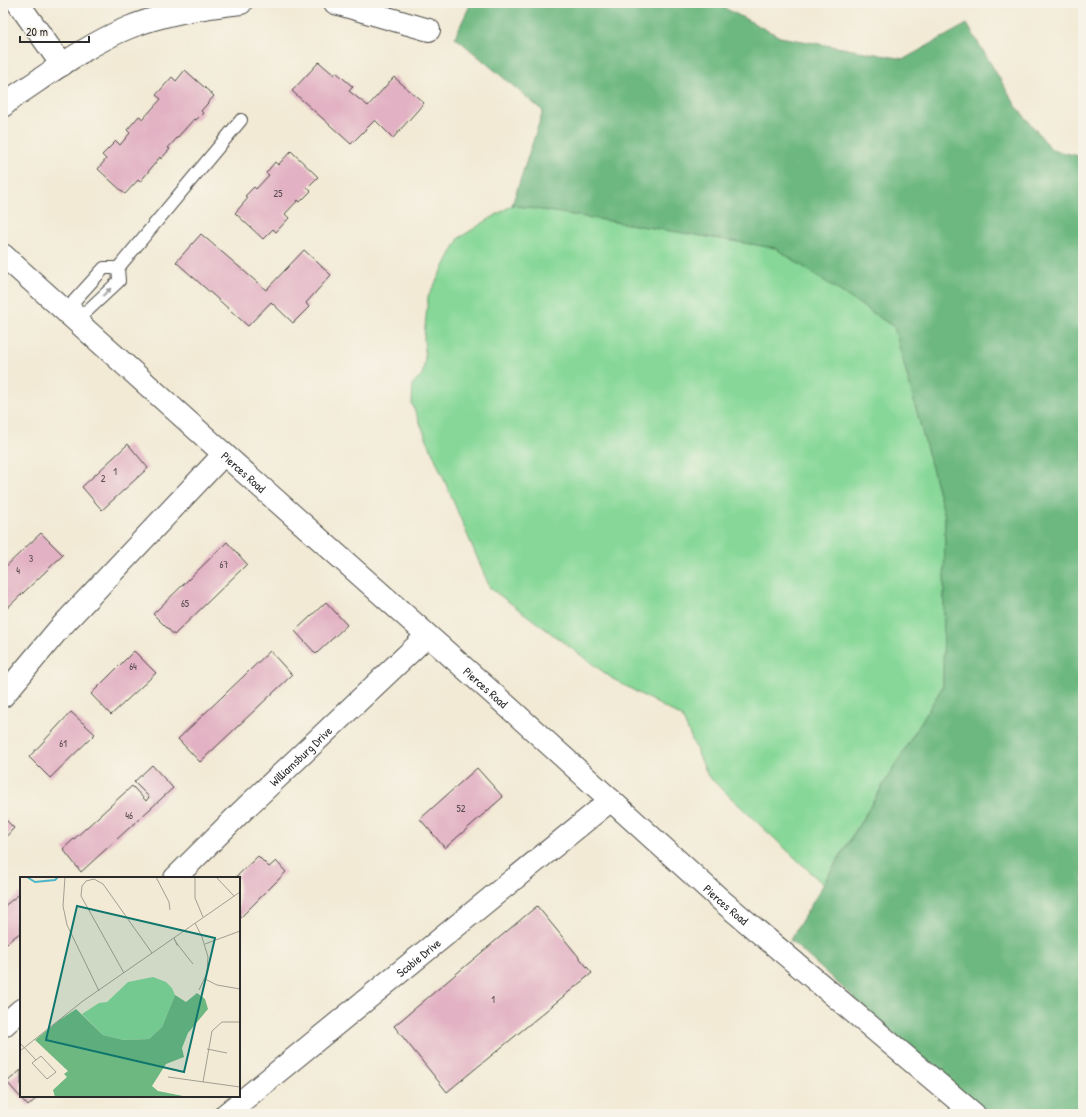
<svg xmlns="http://www.w3.org/2000/svg" width="1086" height="1117" viewBox="0 0 1086 1117" font-family="'Patrick Hand',sans-serif">
<style>
.green{fill:#87d898;stroke:#598262}
.forest{fill:#6db880;stroke:#4c7256}
.building{fill:#e2b1c3}
.lines{fill:none;stroke-linecap:round;stroke-linejoin:round}
.lane-casing{stroke:#494844;stroke-width:14}
.street-casing{stroke:#494844;stroke-width:24}
.lane{stroke:#fff;stroke-width:12}
.street{stroke:#fff;stroke-width:22}
.oneway{fill:#a0a0a0}
.labels{text-anchor:middle;dominant-baseline:central;stroke-width:3.5;stroke-linejoin:round;paint-order:stroke}
.number-label{font-size:10px;fill:#594c51}
.street-label{font-size:12px;fill:#2b2b2b;stroke:#f7f3e8}
.inset-river{fill:none;stroke:#4bb6c8;stroke-width:2}
.inset-road{fill:none;stroke:#a29e91;stroke-width:1}
.view{fill:#0f766e;fill-opacity:0.15;stroke:#0f766e;stroke-width:2}
.inset-edge{fill:none;stroke:#2b2b2b;stroke-width:2}
</style>
<rect width="100%" height="100%" fill="#f7f3e8"/>
<filter id="ink" filterUnits="userSpaceOnUse"><feTurbulence type="fractalNoise" baseFrequency=".025" numOctaves="2"/><feDisplacementMap in="SourceGraphic" scale="8" xChannelSelector="R" yChannelSelector="G"/><feConvolveMatrix kernelMatrix="1 2 1 2 8 2 1 2 1" color-interpolation-filters="sRGB"/></filter>
<filter id="wash" filterUnits="userSpaceOnUse"><feTurbulence type="fractalNoise" baseFrequency=".012" numOctaves="4" result="noise"/><feDisplacementMap in="SourceGraphic" scale="16" xChannelSelector="R" yChannelSelector="G"/><feGaussianBlur stdDeviation="0.9" result="paint"/><feColorMatrix in="noise" values="0 0 0 0 0 0 0 0 0 0 0 0 0 0 0 0 0 1.4 0 .05"/><feComposite in="paint" operator="in"/></filter>
<g filter="url(#wash)">
<rect width="100%" height="100%" fill="#f2ead5"/>
<polygon class="green" points="512,205 775,248 894,327 945,516 943,686 823,884 708,776 682,717 613,679 490,588 412,404 413,383 422,375 425,360 424,337 428,297 459,238"/>
<polygon class="forest" points="471,3 715,3 780,37 904,59 967,24 1016,106 1052,150 1083,157 1083,1114 989,1114 917,1055 790,940 943,686 945,516 894,327 775,248 512,205 543,111 455,37"/>
<g id="blocks">
<g class="building">
<polygon points="319,62 334,75 336,72 353,87 349,91 368,106 394,77 424,103 393,138 375,120 351,144 292,91"/>
<polygon points="185,70 214,96 201,111 203,113 196,120 194,119 168,148 170,149 161,159 160,157 140,182 138,180 125,194 98,169 106,159 102,155 116,141 120,145 130,133 127,130 139,116 143,119 161,99 156,95 172,77 176,81"/>
<polygon points="291,151 318,177 307,188 311,191 300,202 298,200 285,214 289,218 276,232 273,229 263,239 235,213 248,198 245,196 254,187 256,189 269,175 266,173 275,162 278,165"/>
<polygon points="201,234 266,290 304,250 331,275 306,303 309,307 293,323 271,302 248,326 176,262"/>
<polygon points="128,444 148,468 102,510 82,487"/>
<polygon points="41,533 63,555 3,612 3,569"/>
<polygon points="227,542 247,564 174,635 153,614"/>
<polygon points="326,602 347,625 316,654 295,631"/>
<polygon points="134,651 156,673 111,715 91,694"/>
<polygon points="270,651 292,675 200,762 178,739"/>
<polygon points="71,712 95,734 50,778 29,757"/>
<polygon points="152,765 173,788 81,872 63,849 132,786 146,801 149,797 134,782"/>
<polygon points="477,768 503,797 445,848 420,819"/>
<polygon points="3,817 14,828 3,840"/>
<polygon points="258,856 269,867 276,861 286,872 239,919 239,878 235,878"/>
<polygon points="21,893 21,932 3,946 3,907"/>
<polygon points="537,906 592,973 447,1092 394,1026"/>
<polygon points="21,1070 21,1096 39,1096 28,1106 7,1082"/>
</g>
</g>
</g>
<g filter="url(#ink)">
<use href="#blocks" fill-opacity="0" stroke="#494844" stroke-width="1"/>
<g class="lines">
<g class="lane-casing">
<g id="lane">
<polyline points="118,268 241,120"/>
<polyline points="70,316 76,311 86,312 119,281 118,268 104,268 74,301 76,311"/>
</g>
</g>
<g class="street-casing">
<g id="street">
<polyline points="18,3 62,65"/>
<polyline points="335,3 429,30"/>
<path d="M3 106 12 98C50 73 88 44 130 27 165 13 203 7 241 3"/>
<path id="s1" d="M3 255 224 454 506 705 722 901 974 1114"/>
<polyline points="3,696 58,630 224,454"/>
<path id="s2" d="M175 878 239 814 427 636"/>
<polyline points="3,1026 21,1010"/>
<path id="s3" d="M226 1114 611 800"/>
</g>
</g>
<use href="#lane" class="lane"/>
<use href="#street" class="street"/>
</g>
<defs><path id="oneway-solid" d="M-6-.8H1V-3.2L6.5 0L1 3.2V.8H-6Z"/></defs>
<use class="oneway" href="#oneway-solid" transform="translate(107 292) rotate(-45)"/>
</g>
<g class="labels">
<g class="number-label">
<text x="278" y="193">25</text>
<text x="115" y="471">1</text>
<text x="103" y="478">2</text>
<text x="31" y="558">3</text>
<text x="224" y="564">67</text>
<text x="18" y="570">4</text>
<text x="185" y="603">65</text>
<text x="133" y="666">64</text>
<text x="63" y="743">61</text>
<text x="461" y="808">52</text>
<text x="129" y="815">46</text>
<text x="493" y="999">1</text>
</g>
<g class="street-label">
<text stroke="none"><textPath href="#s1" startOffset="324">Pierces Road</textPath></text>
<text stroke="none"><textPath href="#s1" startOffset="648">Pierces Road</textPath></text>
<text stroke="none"><textPath href="#s2" startOffset="175">Williamsburg Drive</textPath></text>
<text stroke="none"><textPath href="#s1" startOffset="972">Pierces Road</textPath></text>
<text stroke="none"><textPath href="#s3" startOffset="248">Scobie Drive</textPath></text>
</g>
</g>
<g transform="translate(20 877)">
<rect width="220" height="220" fill="#f2ead5"/>
<path d="M133 100 146 105 152 111 155 118 142 150 129 162 104 163 83 158 62 137 79 126 87 125 108 105Z" fill="#87d898"/>
<path d="M177 116 185 122 188 132 168 156 162 171 164 180 146 187 132 209 138 214 168 220H35L33 213 47 200 44 197 48 194 15 163 38 144 56 132 83 158 104 163 129 162 142 150 155 118 166 125Z" fill="#6db880"/>
<path class="inset-river" d="M7 0 15 5 35 3 38 0"/>
<path class="inset-road" d="M45 0 43 29 47 48 79 114M136 0 149 25 150 33M175 0V21L183 40M196 0 214 19M175 46 182 60 188 80 187 96 179 113M154 61 157 68H158L154 62M185 67 220 54M158 68 173 87M104 96 61 19 62 9 66 4 74 2 83 7 132 76M185 102 197 108 220 112M0 166 16 183 21 179 36 195 27 202 12 186 16 183M187 172 207 176M0 174 63 124 220 15M148 200 220 210M183 205 192 154 202 145H220"/>
<path class="view" d="M57 29 195 61 164 195 26 163Z"/>
<rect width="220" height="220" class="inset-edge"/>
</g>
<rect width="1086" height="1117" fill="none" stroke="#f7f3e8" stroke-width="16"/>
<path d="M20 36v6h69v-6" fill="none" stroke="#2b2b2b" stroke-width="2"/>
<text x="26" y="36" font-size="12" fill="#2b2b2b" stroke="#f7f3e8" stroke-width="3" paint-order="stroke">20 m</text>
</svg>
